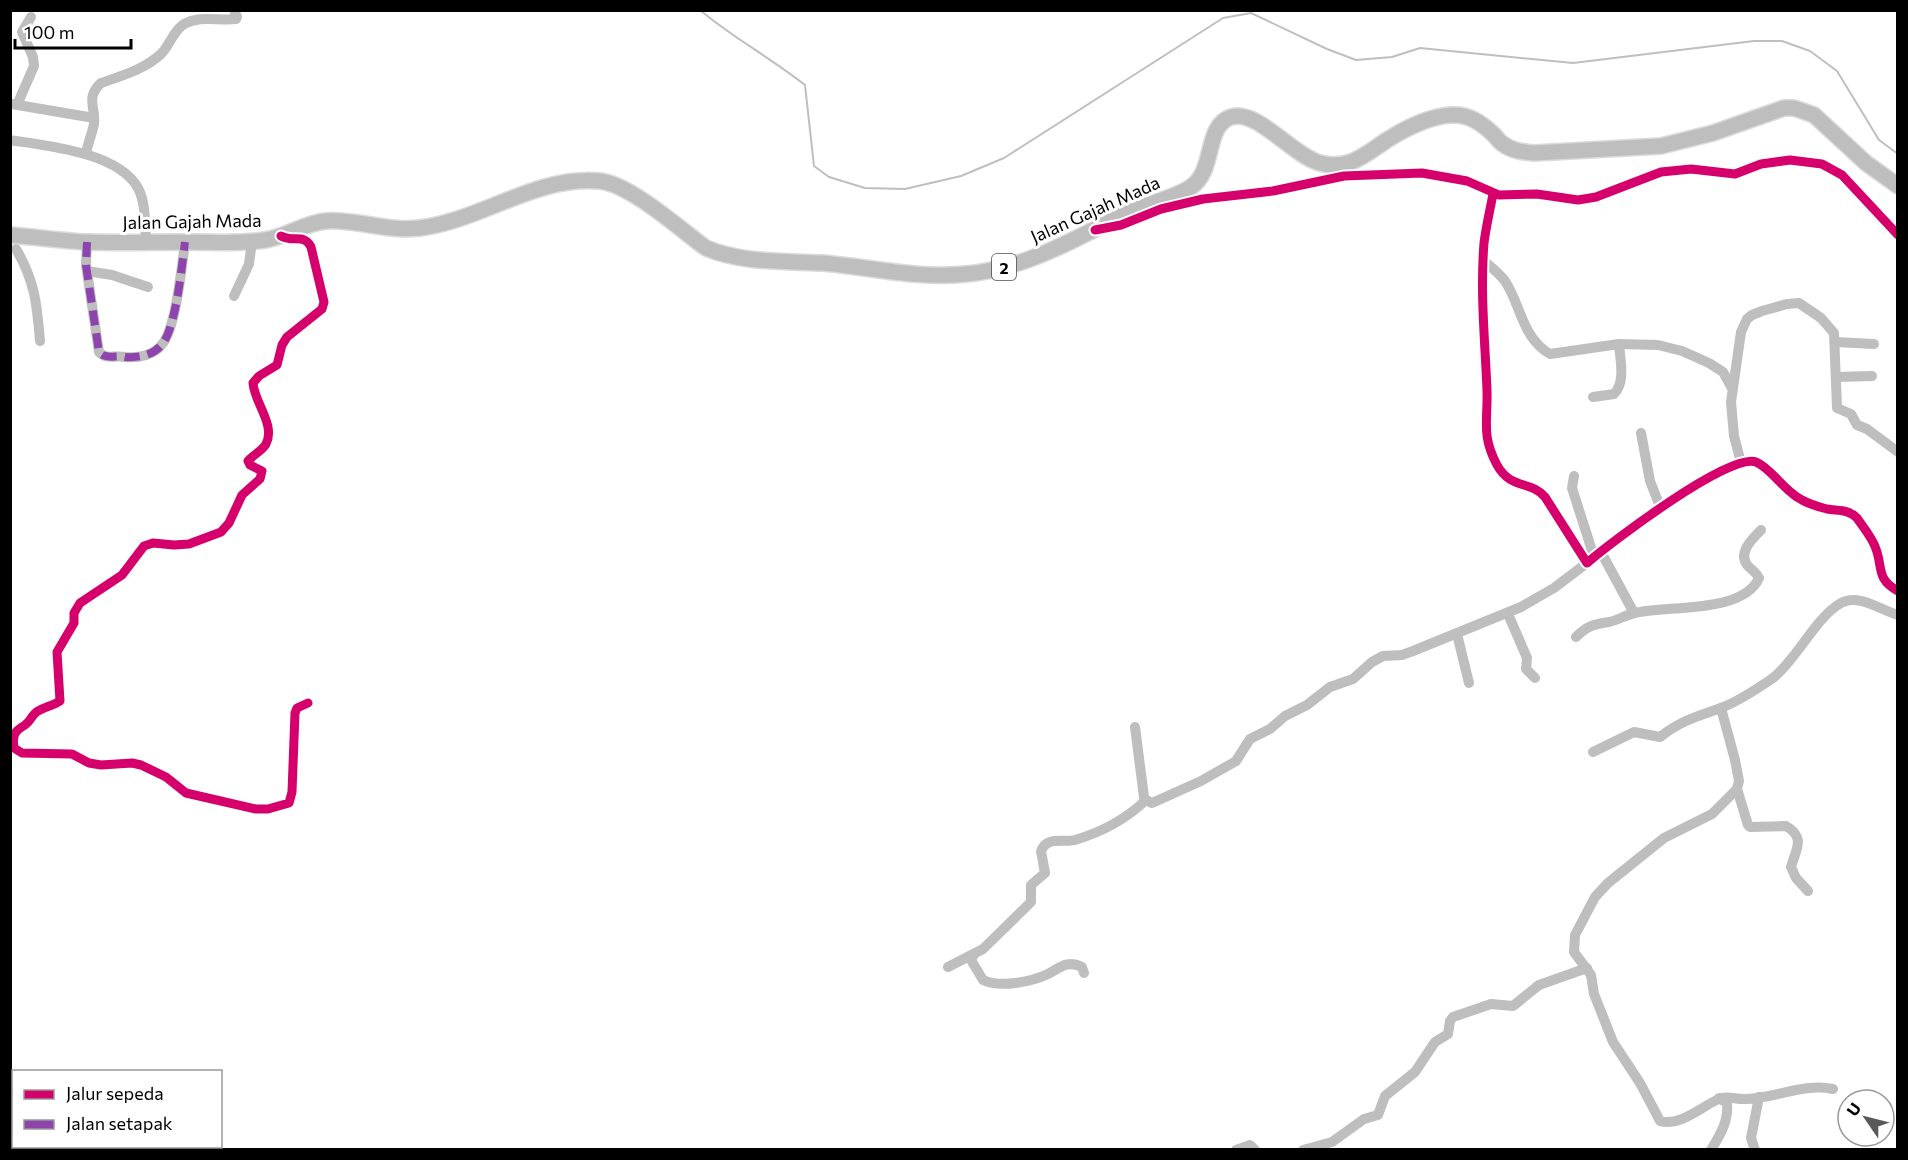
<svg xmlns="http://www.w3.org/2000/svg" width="1908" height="1160" viewBox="0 0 1908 1160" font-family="Commissioner,sans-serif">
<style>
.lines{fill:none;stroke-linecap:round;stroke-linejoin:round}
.stream{stroke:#bfbfbf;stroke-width:2}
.highway-casing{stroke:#dbdbdb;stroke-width:18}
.minor{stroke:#bebebe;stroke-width:10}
.highway{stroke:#bebebe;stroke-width:15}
.quiet{stroke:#8e44ad;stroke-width:8;stroke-dasharray:15 8;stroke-linecap:butt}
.cycleway-casing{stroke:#fff;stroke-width:13}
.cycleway{stroke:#d6006c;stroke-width:9}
.labels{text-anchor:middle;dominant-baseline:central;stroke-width:6;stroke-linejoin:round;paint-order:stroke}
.shield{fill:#fff;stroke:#4c4c4c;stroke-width:1.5}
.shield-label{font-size:16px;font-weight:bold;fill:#000}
.street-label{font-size:18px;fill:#000;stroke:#fff}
</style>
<rect width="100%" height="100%" fill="#fff"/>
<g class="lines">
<path class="stream" d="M700 10C733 38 771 58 805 85L814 166 829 177 865 188 905 189 961 176 1004 158 1223 18 1251 13 1327 49 1356 60 1392 57 1420 48 1573 63 1754 41H1782L1810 51 1837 71 1879 140 1898 154"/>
<g class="highway-casing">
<path id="highway" d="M10 235C36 237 62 241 87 242 121 243 154 242 188 242 213 242 240 244 265 240 286 237 304 223 326 221 357 219 388 232 420 228 482 220 535 176 599 181 629 183 681 230 706 248 741 263 784 261 822 263 870 267 917 279 966 274 1011 270 1053 251 1093 230 1103 225 1112 219 1122 214 1142 205 1174 199 1191 187 1216 170 1204 126 1231 117 1256 108 1293 156 1320 163 1348 171 1366 154 1387 140 1406 128 1430 116 1452 115 1468 114 1482 123 1493 134 1497 137 1499 142 1503 144 1512 151 1523 152 1534 153L1661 146 1713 133 1784 108H1794L1814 115 1866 163 1898 186"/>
</g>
<g class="minor">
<polyline points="12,104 94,118"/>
<polyline points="17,105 34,66 33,57 22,32 31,17"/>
<path d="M10 140C47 146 118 152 138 188 146 203 145 225 146 242"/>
<path d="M86 153C88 143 92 134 94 124 96 107 85 98 101 83 121 76 145 69 161 54 170 45 173 31 184 24 200 15 218 21 236 19L237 17 234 10"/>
<path d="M1493 194C1490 210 1486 227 1484 243 1480 292 1485 341 1487 390 1488 421 1481 435 1497 465 1511 490 1530 480 1545 497L1587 563C1610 543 1730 452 1756 462 1771 468 1784 491 1802 500 1809 504 1819 507 1827 509 1837 511 1849 509 1857 518 1863 527 1873 539 1876 549 1883 568 1876 579 1898 591"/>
<polyline points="1104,229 1121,225 1161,209 1203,199 1273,191 1344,176 1422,173 1467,181 1499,195 1537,194 1578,200 1596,197 1661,172 1691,169 1735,174 1761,164 1790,160 1822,164 1842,175 1898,235"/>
<path d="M281 236C294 243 304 233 311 247L324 302 322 309 287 337 282 345 277 365 259 376 253 383C254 402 276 425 266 444 262 451 253 455 248 461L250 465 262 471 260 479 242 495 229 523 221 532 189 544 174 545 153 543 144 546 122 575 80 603 74 613V623L57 652 60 701C54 705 45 707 38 711 32 714 31 721 25 725 15 731 12 734 14 748L22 753 72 754 89 763 101 765 132 763 141 765 166 777 186 793 256 809H268L289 803 292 792 295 713 297 708 308 703"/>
<path d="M87 242 86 265 99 352C106 360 116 355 125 357 139 358 155 355 163 343 176 326 182 265 185 242"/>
<path d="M16 249C35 281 37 305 40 341"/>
<path d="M1484 261C1491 267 1499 273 1505 281 1521 305 1522 338 1550 354L1619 344 1658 345 1682 351 1709 363 1723 372 1732 388"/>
<polyline points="87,271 112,275 148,287"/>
<polyline points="234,296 249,264 252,241"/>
<polyline points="1835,342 1874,344"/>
<polyline points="1837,377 1872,376"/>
<path d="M1593 397 1614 394C1626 382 1620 360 1619 344"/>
<polyline points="1641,433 1650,481 1661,509"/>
<polyline points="1741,463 1734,436 1731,402 1741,332 1747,319 1752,315 1762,311 1787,304 1799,303 1821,318 1834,333 1837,408 1851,414 1857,425 1867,429 1898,452"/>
<polyline points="1574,476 1572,488 1594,557"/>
<polyline points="1601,552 1634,613"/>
<polyline points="1508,614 1527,658 1526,669 1535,678"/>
<polyline points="1457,634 1469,683"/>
<path d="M1576 637C1587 626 1594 624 1609 622 1618 620 1626 615 1635 613 1667 605 1743 614 1759 578 1756 572 1753 571 1749 567 1736 554 1752 539 1761 530"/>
<path d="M1721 708 1735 760 1739 781 1737 789 1712 814 1664 838 1608 883 1595 897 1575 935 1574 952 1591 975 1594 994 1613 1042 1640 1083 1660 1121C1680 1127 1702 1106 1719 1099 1727 1095 1737 1100 1746 1099 1775 1098 1804 1083 1833 1089"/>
<polyline points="1135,727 1144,797 1146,800 1152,803 1201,781 1231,764 1236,761 1250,739 1270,729 1285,716 1307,705 1330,687 1353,679 1372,662 1383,656 1402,655 1413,651 1521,607 1554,588 1587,563"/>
<path d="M1593 752 1634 732 1660 737C1682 720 1696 717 1721 708 1739 701 1757 689 1773 678 1797 659 1816 617 1841 603 1859 593 1880 610 1898 615"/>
<path d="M1737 789 1748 825 1750 827 1786 826C1806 838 1796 849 1791 867L1796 878 1808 891"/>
<path d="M974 954 971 960 983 980C1000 988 1031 982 1048 974 1061 967 1067 960 1082 967L1084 973"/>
<path d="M948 967 983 949 1031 902V885L1045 873 1041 851C1047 836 1062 843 1075 840 1102 832 1125 820 1146 800"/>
<polyline points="1236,1150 1250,1145 1255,1150"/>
<polyline points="1303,1150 1332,1142 1364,1119 1378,1115 1385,1096 1415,1072 1435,1042 1448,1034 1450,1021 1453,1017 1491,1004 1513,1006 1539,985 1587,968"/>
<path d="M1711 1150C1720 1135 1729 1121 1727 1103L1719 1098"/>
<polyline points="1755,1150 1751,1138 1759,1097"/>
</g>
<use href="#highway" class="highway"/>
<path class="quiet" d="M87 242 86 265 99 352C106 360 116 355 125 357 139 358 155 355 163 343 176 326 182 265 185 242"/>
<g class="cycleway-casing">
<g id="cycleway">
<path d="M1493 194C1490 210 1486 227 1484 243 1480 292 1485 341 1487 390 1488 421 1481 435 1497 465 1511 490 1530 480 1545 497L1587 563C1610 543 1730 452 1756 462 1771 468 1784 491 1802 500 1809 504 1819 507 1827 509 1837 511 1849 509 1857 518 1863 527 1873 539 1876 549 1883 568 1876 579 1898 591"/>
<polyline points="1095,230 1121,225 1161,209 1203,199 1273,191 1344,176 1422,173 1467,181 1499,195 1537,194 1578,200 1596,197 1661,172 1691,169 1735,174 1761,164 1790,160 1822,164 1842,175 1898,235"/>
<path d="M281 236C294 243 304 233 311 247L324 302 322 309 287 337 282 345 277 365 259 376 253 383C254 402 276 425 266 444 262 451 253 455 248 461L250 465 262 471 260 479 242 495 229 523 221 532 189 544 174 545 153 543 144 546 122 575 80 603 74 613V623L57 652 60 701C54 705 45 707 38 711 32 714 31 721 25 725 15 731 12 734 14 748L22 753 72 754 89 763 101 765 132 763 141 765 166 777 186 793 256 809H268L289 803 292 792 295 713 297 708 308 703"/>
</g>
</g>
<use href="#cycleway" class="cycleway"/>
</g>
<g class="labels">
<rect class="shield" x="992" y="254" width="24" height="26" rx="4.5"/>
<g class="shield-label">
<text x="1004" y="267">2</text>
</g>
<g class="street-label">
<text transform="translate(1095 209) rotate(-24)">Jalan Gajah Mada</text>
<text transform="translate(192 221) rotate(-1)">Jalan Gajah Mada</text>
</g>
</g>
<rect width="1908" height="1160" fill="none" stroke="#000000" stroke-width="24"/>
<rect x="12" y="1070" width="210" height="78" fill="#ffffff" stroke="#999999" stroke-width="1.5"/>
<rect x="24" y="1090" width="30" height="9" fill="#d6006c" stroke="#999999" stroke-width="1.5"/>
<text x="66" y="1100" font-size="18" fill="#000000">Jalur sepeda</text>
<rect x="24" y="1120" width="30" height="9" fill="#8e44ad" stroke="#999999" stroke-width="1.5"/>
<text x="66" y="1130" font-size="18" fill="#000000">Jalan setapak</text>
<g transform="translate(1866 1118) rotate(305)"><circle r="28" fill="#ffffff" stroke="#999999" stroke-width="1.5"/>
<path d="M0-4.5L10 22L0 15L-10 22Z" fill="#595959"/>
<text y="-9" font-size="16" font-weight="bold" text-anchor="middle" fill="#000000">U</text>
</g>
<path d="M15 39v9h116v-9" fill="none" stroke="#000000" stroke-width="3"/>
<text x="24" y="39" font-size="18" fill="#000000" stroke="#ffffff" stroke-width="4.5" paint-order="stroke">100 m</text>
</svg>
